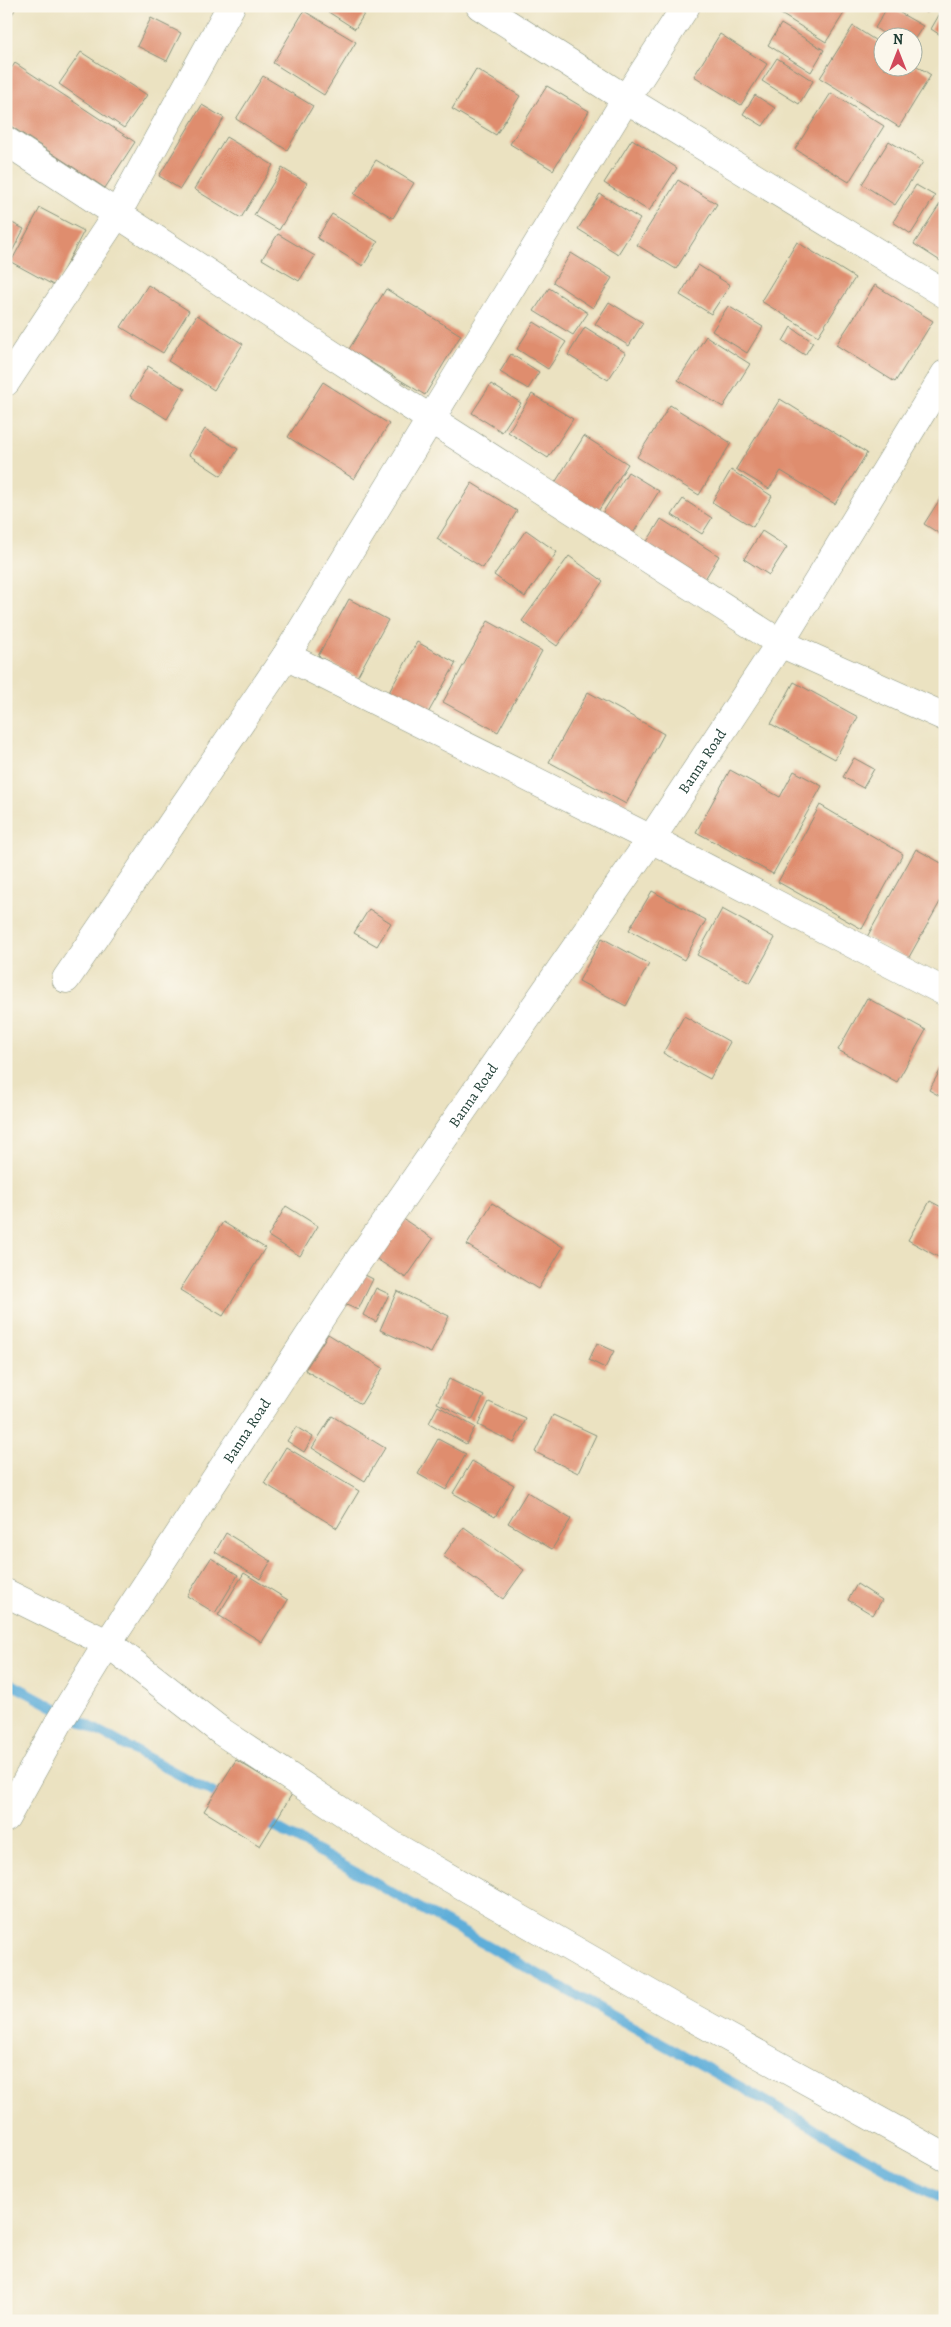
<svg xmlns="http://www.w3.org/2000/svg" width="951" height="2327" viewBox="0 0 951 2327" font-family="Alegreya,serif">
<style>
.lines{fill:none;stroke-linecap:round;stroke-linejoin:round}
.stream{stroke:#5faed9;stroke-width:10}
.building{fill:#df8d6e}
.minor-casing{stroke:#85907a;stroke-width:29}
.primary-casing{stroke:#85907a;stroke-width:29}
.minor{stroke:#fff;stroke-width:28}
.primary{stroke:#fff;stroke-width:28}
.labels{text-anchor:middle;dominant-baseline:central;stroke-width:5;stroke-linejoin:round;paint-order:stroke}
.street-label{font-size:15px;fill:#1f3d34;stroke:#fbf7ec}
</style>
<rect width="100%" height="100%" fill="#fbf7ec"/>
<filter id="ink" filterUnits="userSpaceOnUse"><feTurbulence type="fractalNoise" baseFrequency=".02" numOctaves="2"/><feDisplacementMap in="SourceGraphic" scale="10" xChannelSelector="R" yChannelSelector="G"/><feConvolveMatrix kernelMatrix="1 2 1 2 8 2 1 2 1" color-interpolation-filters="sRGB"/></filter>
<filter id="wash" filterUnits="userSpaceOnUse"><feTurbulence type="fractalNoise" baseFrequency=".0096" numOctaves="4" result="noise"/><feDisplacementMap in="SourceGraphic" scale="20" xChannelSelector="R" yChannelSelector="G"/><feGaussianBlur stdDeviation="1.12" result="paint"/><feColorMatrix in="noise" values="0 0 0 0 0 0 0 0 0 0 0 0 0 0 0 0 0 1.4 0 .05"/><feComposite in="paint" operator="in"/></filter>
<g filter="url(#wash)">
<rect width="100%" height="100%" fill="#ebe2c1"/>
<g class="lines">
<g class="stream">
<polyline points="6,1681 226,1800"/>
<polyline points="262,1820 945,2201"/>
</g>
</g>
<g id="blocks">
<g class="building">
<polygon points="6,6 17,6 11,16 6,13"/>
<polygon points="319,6 369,6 355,29"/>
<polygon points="768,6 839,6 846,10 826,42"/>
<polygon points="888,6 923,26 914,40 914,38 890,38 875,28"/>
<polygon points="917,6 931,6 927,13"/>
<polygon points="942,10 945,12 945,38 931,29"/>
<polygon points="304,11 356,42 324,95 273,63"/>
<polygon points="151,18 181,33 167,61 137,46"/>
<polygon points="781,24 824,50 811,72 768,45"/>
<polygon points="853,26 884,46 884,68 914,68 914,64 931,75 899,127 820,78"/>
<polygon points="720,34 767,64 741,105 694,76"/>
<polygon points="81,52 147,95 124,128 59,84"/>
<polygon points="777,58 813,81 799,104 762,81"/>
<polygon points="15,63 135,142 105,188 6,123 6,76"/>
<polygon points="476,69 520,96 496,135 452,109"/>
<polygon points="263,76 313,106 287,150 236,119"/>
<polygon points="547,86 589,111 553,170 510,144"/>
<polygon points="831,93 884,126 849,182 795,149"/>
<polygon points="755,95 775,108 763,126 743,114"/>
<polygon points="202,105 224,118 180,189 159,176"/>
<polygon points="226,137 273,165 241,218 194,189"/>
<polygon points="632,139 677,168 649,211 604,183"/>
<polygon points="889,141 923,162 895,205 862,184"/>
<polygon points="376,160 414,183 393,218 354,194"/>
<polygon points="282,168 307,183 279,230 254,215"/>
<polygon points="678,180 717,204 676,269 637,245"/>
<polygon points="916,185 935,196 911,234 893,222"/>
<polygon points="600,194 640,219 618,254 578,229"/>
<polygon points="940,204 945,207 945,264 914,244"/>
<polygon points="40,208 84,231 55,286 11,262"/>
<polygon points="332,214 378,242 363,266 317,238"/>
<polygon points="6,220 24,229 6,263"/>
<polygon points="278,234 315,256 299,281 262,259"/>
<polygon points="797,242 855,278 818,336 761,301"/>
<polygon points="571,253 612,278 593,308 553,282"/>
<polygon points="698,265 730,285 711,314 680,295"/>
<polygon points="148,285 189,311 163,353 121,327"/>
<polygon points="875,285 933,321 895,382 836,345"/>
<polygon points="549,288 588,313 573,335 534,311"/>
<polygon points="386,289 461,335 425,395 349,349"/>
<polygon points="609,302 643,323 629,346 595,324"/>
<polygon points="728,306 763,327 747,353 712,331"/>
<polygon points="197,315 243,344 214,390 168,361"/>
<polygon points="534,322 566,342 548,369 517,349"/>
<polygon points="585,327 626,353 608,380 568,355"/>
<polygon points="791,327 813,342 805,355 783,341"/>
<polygon points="706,336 750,364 723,407 678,380"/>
<polygon points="511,354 539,372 528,389 500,372"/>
<polygon points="148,366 185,389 167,419 130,396"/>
<polygon points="323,382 389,424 354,479 288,437"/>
<polygon points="491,384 521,403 502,432 472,413"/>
<polygon points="532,394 573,419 548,458 508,432"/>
<polygon points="780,399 867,453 835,504 781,471 769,489 736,469"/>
<polygon points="670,405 731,443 699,495 637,457"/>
<polygon points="205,429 238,449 221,476 189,455"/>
<polygon points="584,436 628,464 597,513 553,486"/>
<polygon points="731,470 772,496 753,527 712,502"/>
<polygon points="628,472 659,491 629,540 598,520"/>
<polygon points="472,483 517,511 483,568 437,539"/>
<polygon points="945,491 945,537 924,524"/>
<polygon points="683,499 712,518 702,534 672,515"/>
<polygon points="661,519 719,556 702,584 643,548"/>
<polygon points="526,530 557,552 525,597 494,575"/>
<polygon points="762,531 787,547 769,575 744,559"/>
<polygon points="569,556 603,581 557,646 522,621"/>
<polygon points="349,599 388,620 357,677 318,656"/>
<polygon points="488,621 542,651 498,732 443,702"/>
<polygon points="417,642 456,663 427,715 388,694"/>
<polygon points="794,682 858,717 835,759 771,724"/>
<polygon points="588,692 664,734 626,804 549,762"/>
<polygon points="854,758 874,769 863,788 843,777"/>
<polygon points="730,770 780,797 794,771 822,786 773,874 696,832"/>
<polygon points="820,805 903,854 862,929 778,882"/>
<polygon points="916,849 945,865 945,893 908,959 867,937"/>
<polygon points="652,891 706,920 684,960 629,930"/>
<polygon points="369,909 391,923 377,946 354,933"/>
<polygon points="722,909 775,938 750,983 697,955"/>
<polygon points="602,938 649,964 626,1006 579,981"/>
<polygon points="867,998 926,1030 897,1082 838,1050"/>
<polygon points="684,1016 730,1042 710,1079 663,1053"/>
<polygon points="945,1062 945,1099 929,1090"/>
<polygon points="930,1201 945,1209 945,1250 940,1258 908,1240"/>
<polygon points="492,1203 563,1247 538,1289 467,1245"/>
<polygon points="286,1206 318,1226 300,1256 268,1236"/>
<polygon points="399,1216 433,1239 406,1278 372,1256"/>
<polygon points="223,1222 265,1248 223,1316 180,1290"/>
<polygon points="359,1272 373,1279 358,1310 344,1304"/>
<polygon points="376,1288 389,1294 376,1322 363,1315"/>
<polygon points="397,1291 449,1316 431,1353 380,1330"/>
<polygon points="328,1334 383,1368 361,1404 305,1370"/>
<polygon points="597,1343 614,1351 605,1368 589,1360"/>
<polygon points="449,1379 484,1396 472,1420 437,1403"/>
<polygon points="489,1402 526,1419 514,1443 478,1425"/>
<polygon points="438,1406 475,1427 466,1444 429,1423"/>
<polygon points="553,1415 596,1435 578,1473 535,1452"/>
<polygon points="332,1416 385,1448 365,1481 312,1448"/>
<polygon points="296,1427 313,1437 304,1452 287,1441"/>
<polygon points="438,1439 466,1454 446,1490 418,1474"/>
<polygon points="286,1447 359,1491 337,1528 264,1483"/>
<polygon points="472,1461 514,1485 495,1517 453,1493"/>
<polygon points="527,1492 571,1519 552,1549 508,1523"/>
<polygon points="464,1527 524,1570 503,1599 443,1556"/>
<polygon points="226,1533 271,1561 260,1579 215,1552"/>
<polygon points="211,1558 238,1575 215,1613 187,1596"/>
<polygon points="244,1573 288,1600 262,1642 218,1615"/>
<polygon points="857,1584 882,1600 873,1615 848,1600"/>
<polygon points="236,1760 292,1794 260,1846 204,1811"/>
</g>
</g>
</g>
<g filter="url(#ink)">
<use href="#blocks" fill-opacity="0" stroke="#85907a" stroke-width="1"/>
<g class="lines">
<g class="minor-casing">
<g id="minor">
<polyline points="480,6 626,99 945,294"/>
<polyline points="6,141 432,420 780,643 945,717"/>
<polyline points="6,382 117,214 231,6"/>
<polyline points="286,656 651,839 945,992"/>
<polyline points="66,979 286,656 626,99 686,6"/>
<polyline points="6,1593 109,1644 222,1732 394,1846 675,2008 945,2157"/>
</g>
</g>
<g class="primary-casing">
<g id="primary">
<path id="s1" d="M6 1818 58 1724 99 1657 350 1273 651 839 780 643 945 374"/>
</g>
</g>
<use href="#minor" class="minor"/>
<use href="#primary" class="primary"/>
</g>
</g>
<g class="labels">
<g class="street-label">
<text stroke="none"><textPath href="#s1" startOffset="1266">Banna Road</textPath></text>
<text stroke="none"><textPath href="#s1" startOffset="861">Banna Road</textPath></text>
<text stroke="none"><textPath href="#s1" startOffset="456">Banna Road</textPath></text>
</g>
</g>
<rect width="951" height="2327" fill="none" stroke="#fbf7ec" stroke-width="25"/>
<g transform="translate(898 52)"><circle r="24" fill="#fbf7ec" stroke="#a3ada2"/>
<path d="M0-4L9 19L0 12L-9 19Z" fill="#d1495b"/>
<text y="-8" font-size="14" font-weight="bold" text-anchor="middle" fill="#1f3d34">N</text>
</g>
</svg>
